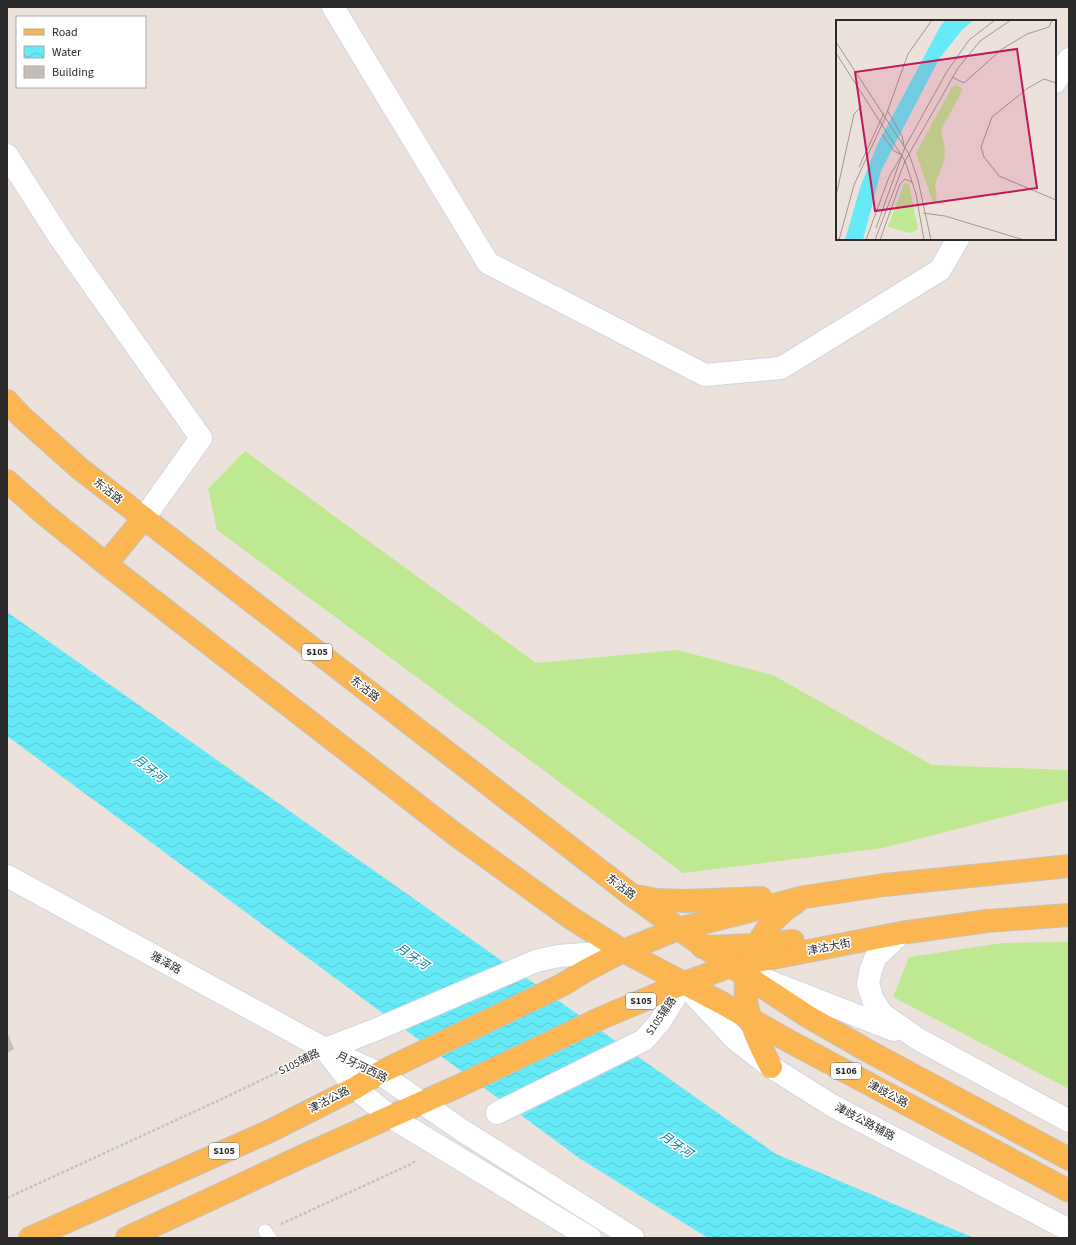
<svg xmlns="http://www.w3.org/2000/svg" width="1076" height="1245" viewBox="0 0 1076 1245" font-family="'Source Sans 3','Noto Sans SC',sans-serif">
<style>
.grass{fill:#bfe893}
.water{fill:url(#water-waves)}
.building{fill:#c5beb7}
.lines{fill:none;stroke-linecap:round;stroke-linejoin:round}
.lane-casing{stroke:#d0d7e4;stroke-width:15}
.street-casing{stroke:#d0d7e4;stroke-width:24}
.secondary-casing{stroke:#d0d7e4;stroke-width:24}
.primary-casing{stroke:#c3c3c3;stroke-width:24}
.path{stroke:#c3c3c3;stroke-width:2.5;stroke-dasharray:3 2;stroke-linecap:butt}
.lane{stroke:#fff;stroke-width:13}
.street{stroke:#fff;stroke-width:22}
.secondary{stroke:#fff;stroke-width:22}
.primary{stroke:#fbb652;stroke-width:22}
.labels{text-anchor:middle;dominant-baseline:central;stroke-width:3;stroke-linejoin:round;paint-order:stroke}
.shield{fill:#fff;stroke:#6a6a6a;stroke-width:1}
.shield-label{font-size:10px;font-weight:bold;fill:#2a2a2a}
.street-label{font-size:11px;fill:#2a2a2a;stroke:#fff}
.water-label{font-size:12px;font-style:italic;fill:#047e96;stroke:#fff}
.inset-road{fill:none;stroke:#9f9894;stroke-width:1}
.view{fill:#c2185b;fill-opacity:0.15;stroke:#c2185b;stroke-width:2}
.inset-edge{fill:none;stroke:#2a2a2a;stroke-width:2}
</style>
<defs>
<pattern id="water-waves" width="16" height="10" patternUnits="userSpaceOnUse"><rect width="16" height="10" fill="#66eaf8"/><path d="M0 5q4-4 8 0t8 0" fill="none" stroke="#59c9d5"/></pattern>
</defs>
<rect width="100%" height="100%" fill="#ede2db"/>
<g class="grass">
<polygon points="245,451 536,663 677,650 773,675 932,765 1069,770 1069,800 883,848 683,873 217,530 208,489"/>
<polygon points="1069,942 1069,1089 893,997 909,957 1002,943"/>
</g>
<polygon class="water" points="7,612 776,1154 974,1238 708,1238 579,1158 7,736"/>
<polygon class="building" points="7,1032 14,1049 7,1053"/>
<g class="lines">
<g class="lane-casing">
<polyline id="lane" points="265,1231 270,1238"/>
</g>
<g class="street-casing">
<g id="street">
<polyline points="333,7 488,263 705,375 781,368 940,270 958,239"/>
<polyline points="1055,82 1069,59"/>
<polyline points="7,155 60,238 201,438 144,518"/>
<polyline points="901,933 876,957 871,969 868,984 873,1000 882,1014 918,1039 1069,1121"/>
<polyline points="753,975 894,1030"/>
<polyline points="685,985 735,1039 771,1067 833,1106 1069,1230"/>
</g>
</g>
<g class="secondary-casing">
<g id="secondary">
<polyline points="7,876 325,1049 379,1073 463,1131 633,1238"/>
<polyline points="325,1049 375,1030 536,961 558,956 623,951"/>
<polyline points="327,1052 355,1088 391,1117 590,1238"/>
<polyline points="497,1113 644,1040 659,1023 684,983"/>
</g>
</g>
<g class="primary-casing">
<g id="primary">
<polyline points="7,401 22,417 79,468 633,896 731,966 807,1016 870,1052 1069,1159"/>
<polyline points="7,481 43,513 106,564 456,835 571,918 623,951 720,1002 787,1040 1069,1191"/>
<polyline points="106,564 144,518"/>
<polyline points="636,896 657,900 685,901 761,898"/>
<polyline points="702,947 756,945 793,941"/>
<path d="M771 1067C747 1021 732 982 763 935 772 921 781 911 795 903"/>
<polyline points="30,1238 270,1131 355,1088 379,1073 562,985 585,971 623,951 678,929 805,897 884,885 1069,866"/>
<polyline points="127,1238 303,1156 461,1085 599,1019 684,983 731,966 901,933 987,921 1069,915"/>
</g>
</g>
<g class="path">
<polyline points="7,1198 224,1098 301,1061"/>
<polyline points="281,1224 411,1164 417,1160"/>
</g>
<use href="#lane" class="lane"/>
<use href="#street" class="street"/>
<use href="#secondary" class="secondary"/>
<use href="#primary" class="primary"/>
</g>
<g class="labels">
<g class="shield">
<rect x="302" y="644" width="30" height="16" rx="3"/>
<rect x="626" y="993" width="30" height="16" rx="3"/>
<rect x="831" y="1063" width="30" height="16" rx="3"/>
<rect x="209" y="1143" width="30" height="16" rx="3"/>
</g>
<g class="shield-label">
<text x="317" y="652">S105</text>
<text x="641" y="1001">S105</text>
<text x="846" y="1071">S106</text>
<text x="224" y="1151">S105</text>
</g>
<g class="street-label">
<text transform="translate(108 491) rotate(38)">东沽路</text>
<text transform="translate(365 689) rotate(38)">东沽路</text>
<text transform="translate(621 887) rotate(37)">东沽路</text>
<text transform="translate(829 947) rotate(-11)">津沽大街</text>
<text transform="translate(166 963) rotate(29)">雅泽路</text>
<text transform="translate(661 1016) rotate(-55)">S105辅路</text>
<text transform="translate(299 1062) rotate(-26)">S105辅路</text>
<text transform="translate(362 1067) rotate(26)">月牙河西路</text>
<text transform="translate(888 1094) rotate(28)">津歧公路</text>
<text transform="translate(329 1100) rotate(-27)">津沽公路</text>
<text transform="translate(865 1122) rotate(28)">津歧公路辅路</text>
</g>
<g class="water-label">
<text transform="translate(149 769) rotate(39)">月牙河</text>
<text transform="translate(412 957) rotate(35)">月牙河</text>
<text transform="translate(676 1145) rotate(35)">月牙河</text>
</g>
</g>
<g transform="translate(836 20)">
<rect width="220" height="220" fill="#ede2db"/>
<path d="M121 65 127 69 105 110 109 129 108 141 99 164 101 183 97 182 80 133 116 67ZM68 163 73 164 82 209 74 213 52 207Z" fill="#bfe893"/>
<path d="M110 0H138L126 10 103 39 45 151 27 220H9L24 168 41 125 105 5Z" fill="#66eaf8"/>
<path class="inset-road" d="M0 22 73 134 82 160 95 220M0 33 69 141 80 174 88 220M116 57 128 63 166 29 191 14 213 7 216 0M220 63 208 59 192 68 156 97 145 127 148 137 163 156 220 180M51 90 66 116 68 125M23 147 48 93M0 176 18 94 26 86M87 193 109 196 188 220M40 208 69 127 110 53 133 20 159 0M3 220 18 165 49 98 72 34 96 0M30 220 53 157 66 135 58 131 46 114M39 220 69 141 122 48 144 21 175 0M44 220 64 164 69 159 76 162"/>
<path class="view" d="M181 29 201 168 39 191 19 52Z"/>
<rect width="220" height="220" class="inset-edge"/>
</g>
<rect width="1076" height="1245" fill="none" stroke="#2a2a2a" stroke-width="16"/>
<rect x="16" y="16" width="130" height="72" fill="#ffffff" stroke="#aaaaaa"/>
<rect x="24" y="29" width="20" height="6" fill="#fbb652" stroke="#aaaaaa"/>
<text x="52" y="36" font-size="12" fill="#2a2a2a">Road</text>
<rect x="24" y="46" width="20" height="12" fill="url(#water-waves)" stroke="#aaaaaa"/>
<text x="52" y="56" font-size="12" fill="#2a2a2a">Water</text>
<rect x="24" y="66" width="20" height="12" fill="#c5beb7" stroke="#aaaaaa"/>
<text x="52" y="76" font-size="12" fill="#2a2a2a">Building</text>
</svg>
